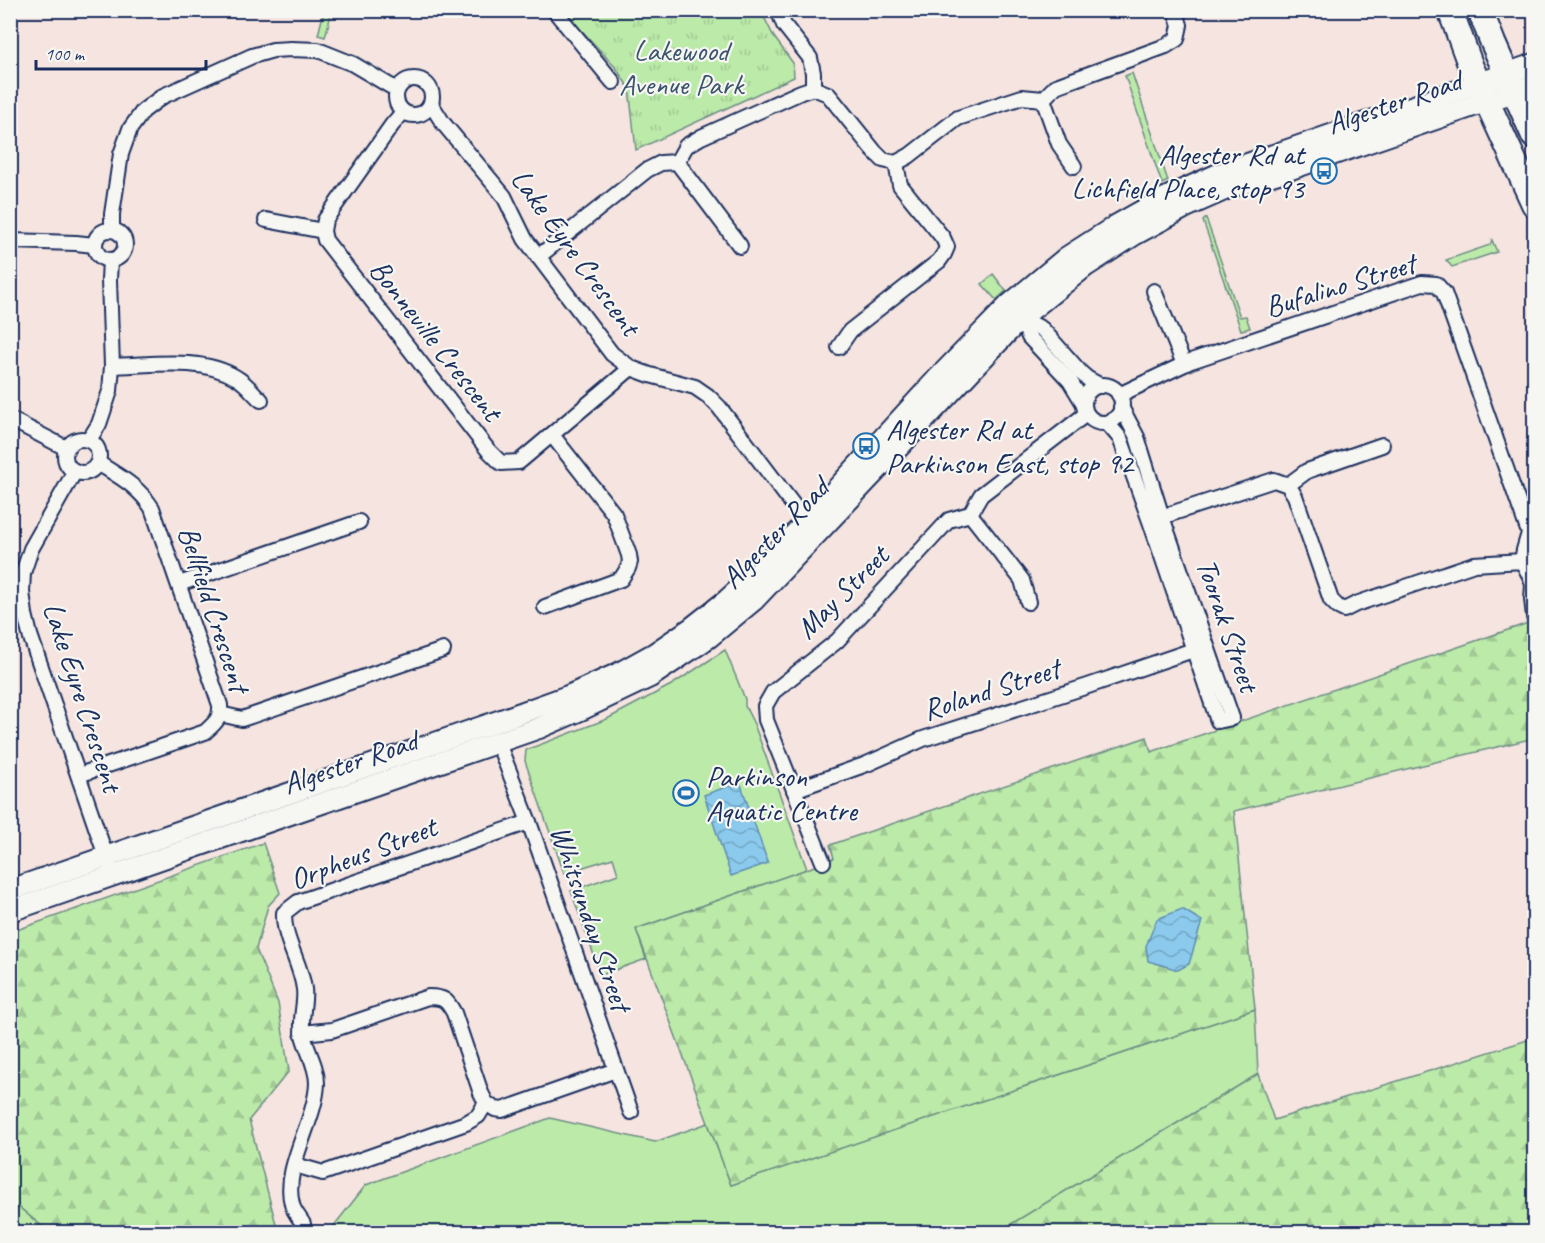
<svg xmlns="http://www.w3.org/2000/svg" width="1545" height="1243" viewBox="0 0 1545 1243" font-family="Caveat,sans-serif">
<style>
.grass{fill:#bceaa9;stroke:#6c8c84;stroke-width:1.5}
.forest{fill:url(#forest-firs);stroke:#6c8c84;stroke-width:1.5}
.park{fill:url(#park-tufts);stroke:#6c8c84;stroke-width:1.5}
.water{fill:url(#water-waves);stroke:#5e8cb3;stroke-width:1.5}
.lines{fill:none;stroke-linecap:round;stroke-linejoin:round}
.street-casing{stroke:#1b2f5e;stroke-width:18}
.secondary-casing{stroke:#1b2f5e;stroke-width:24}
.highway-casing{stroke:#1b2f5e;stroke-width:28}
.street{stroke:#f6f6f2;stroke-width:14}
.secondary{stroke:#f6f6f2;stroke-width:20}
.highway{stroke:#f6f6f2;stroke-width:24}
.labels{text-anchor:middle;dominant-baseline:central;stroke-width:4.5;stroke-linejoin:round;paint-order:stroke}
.park-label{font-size:30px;fill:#3b546d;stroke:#f6f6f2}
.street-label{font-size:30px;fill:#1b2f5e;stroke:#f6f6f2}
.poi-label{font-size:30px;fill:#1b2f5e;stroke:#f6f6f2;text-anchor:start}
</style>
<defs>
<pattern id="forest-firs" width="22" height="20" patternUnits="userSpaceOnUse" patternTransform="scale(1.5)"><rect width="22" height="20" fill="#bceaa9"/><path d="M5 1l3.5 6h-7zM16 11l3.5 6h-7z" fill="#a1c994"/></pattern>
<pattern id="park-tufts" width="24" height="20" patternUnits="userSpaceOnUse" patternTransform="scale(1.5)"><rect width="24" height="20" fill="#bceaa9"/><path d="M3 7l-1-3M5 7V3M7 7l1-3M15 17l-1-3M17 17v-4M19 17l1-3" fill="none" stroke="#a1c994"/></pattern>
<pattern id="water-waves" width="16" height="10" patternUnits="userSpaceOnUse" patternTransform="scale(1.5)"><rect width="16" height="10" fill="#8bcaec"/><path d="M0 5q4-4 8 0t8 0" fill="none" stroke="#71a4c2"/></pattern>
</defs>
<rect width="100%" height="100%" fill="#f5e4df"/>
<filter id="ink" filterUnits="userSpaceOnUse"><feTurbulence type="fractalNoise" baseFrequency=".0167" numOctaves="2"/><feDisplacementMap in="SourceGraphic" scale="12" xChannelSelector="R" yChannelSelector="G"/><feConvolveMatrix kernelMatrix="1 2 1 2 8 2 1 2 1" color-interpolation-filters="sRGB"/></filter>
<g filter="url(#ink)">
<g class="grass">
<polygon points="324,11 332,11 325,37 318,35"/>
<polygon points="1132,73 1168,181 1162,184 1125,76"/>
<polygon points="1206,218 1240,317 1246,316 1250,328 1241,330 1203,221"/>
<polygon points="1492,240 1497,252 1452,267 1446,260 1490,245"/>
<polygon points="993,274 1006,291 996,300 982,284"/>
<polygon points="725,650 745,699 745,706 754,724 807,869 636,929 646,959 601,975 571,891 618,874 613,858 564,873 525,761 526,750 607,719 673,684"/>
<polygon points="1255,1009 1258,1074 998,1232 329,1232 366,1185 550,1118 655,1142 708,1123 731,1185"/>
<polygon points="11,1208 20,1208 49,1232 11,1232"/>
</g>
<g class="forest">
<polygon points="1534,621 1534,738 1234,811 1255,1009 731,1185 636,929 807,869 834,858 830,845 1147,737 1151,752"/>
<polygon points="263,843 280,893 268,906 256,949 278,1003 289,1071 249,1120 278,1232 49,1232 20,1208 11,1208 11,932"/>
<polygon points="1534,1038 1534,1232 998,1232 1258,1074 1274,1120"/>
</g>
<polygon class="park" points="564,11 761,11 774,37 793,63 794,77 636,150 629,88 616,68"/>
<g class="water">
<polygon points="740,782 768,863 731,876 704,795"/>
<polygon points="1182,909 1202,921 1189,964 1178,970 1148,961 1146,946 1157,919"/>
</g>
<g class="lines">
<g class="street-casing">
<g id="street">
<polyline points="554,10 613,82"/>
<polyline points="778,10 784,25 810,58 813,73 813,88"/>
<circle cx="414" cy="97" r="18"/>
<polyline points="1043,99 1059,144 1074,166"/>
<polyline points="431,104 443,123 504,196 525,239 612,354 631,368 650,375 695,387 708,396 719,407 797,510 814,525"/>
<polyline points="403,112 392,125 325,220 323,231 325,240 488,450 501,463 519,462 631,368"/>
<polyline points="677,162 740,246"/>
<polyline points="266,220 323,231"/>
<circle cx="110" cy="245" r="15"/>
<polyline points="112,230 112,214 121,154 130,129 143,111 163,96 252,56 273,50 291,49 318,50 353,64 397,90"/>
<polyline points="10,241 76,243 94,245"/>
<polyline points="538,257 647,170 661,163 677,162 686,146 701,137 801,92 813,88 828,94 874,151 883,160 896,163 909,156 958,118 1022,97 1043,99 1056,86 1166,46 1177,39 1180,25 1175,10"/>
<polyline points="1154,291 1184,364"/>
<polyline points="1017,313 1021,318 1042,329 1081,373 1088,379 1101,386"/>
<polyline points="1021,318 1029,337 1070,381 1084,404"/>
<polyline points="839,347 850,331 939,261 944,254 947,247 943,238 900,185 896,163"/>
<path d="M112 366C151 365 202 356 237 378 246 383 253 393 261 400"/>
<circle cx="1103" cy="404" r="19"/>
<polyline points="1119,395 1191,361 1422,283 1436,284 1444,293 1529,533 1524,550 1522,561"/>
<polyline points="10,419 66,448"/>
<polyline points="1107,423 1120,438 1150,521 1218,721 1232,718 1162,517 1137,437 1121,407"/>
<circle cx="82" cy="456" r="17"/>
<polyline points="89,440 99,424 110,391 112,366 109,280 110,260"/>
<polyline points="75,471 31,549 23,573 22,592 25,614 30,635 109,865"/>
<polyline points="1288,485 1307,471 1382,445"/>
<polyline points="970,514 1022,580 1028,602"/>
<polyline points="1155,519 1274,480 1288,485 1295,496 1331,600 1338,607 1344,610 1356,604 1474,564 1522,561 1531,578 1533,585 1532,599 1534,617"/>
<polyline points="179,584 359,522"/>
<polyline points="545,607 621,579 628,568 630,562 629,555 614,514 552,435"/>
<polyline points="220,714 242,719 443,650"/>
<polyline points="498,743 529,822 631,1112"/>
<path d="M79 775 205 732C215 723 221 719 220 705L152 508C138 486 120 477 98 463"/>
<polyline points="794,790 867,764 923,739 1088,686 1202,647"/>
<polyline points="823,862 766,720 765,706 773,692 837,641 949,520 970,514 981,495 1086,414"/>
<path d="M302 1033 332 1030 428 997C444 997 447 1000 454 1013L481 1093 486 1103"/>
<polyline points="486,1103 495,1109 502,1110 616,1070"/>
<polyline points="295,1165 323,1173 466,1123 478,1116 486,1103"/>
<path d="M303 1224C300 1218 293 1211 292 1204 282 1168 316 1121 317 1083 317 1066 307 1051 303 1035 299 1019 306 1004 304 989 301 963 283 939 284 913L298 902 529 822"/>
</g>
</g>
<g class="secondary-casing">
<g id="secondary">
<polyline points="10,890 490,724 568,696 619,673 655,653 690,629 727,600 759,571 808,520 937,379 1009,305 1067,257 1117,225 1163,199 1216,175 1534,64"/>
<polyline points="10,911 539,728 585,708 650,677 708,638 754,600 1021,318 1086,266 1134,235 1188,206 1231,187 1282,172 1534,85"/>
</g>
</g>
<g class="highway-casing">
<g id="highway">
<polyline points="1450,10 1471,67 1534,204"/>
<polyline points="1480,10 1493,43 1534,136"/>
</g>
</g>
<use href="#street" class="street"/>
<use href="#secondary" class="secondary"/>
<use href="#highway" class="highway"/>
</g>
</g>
<defs>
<g id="bus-ring" transform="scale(1.35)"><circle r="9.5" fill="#f6f6f2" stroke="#1f6fb2" stroke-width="1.5"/><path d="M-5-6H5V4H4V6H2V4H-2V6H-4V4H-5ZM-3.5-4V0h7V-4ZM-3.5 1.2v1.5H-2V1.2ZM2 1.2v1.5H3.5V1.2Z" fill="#1f6fb2"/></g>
<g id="stadium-ring" transform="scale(1.35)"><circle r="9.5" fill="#f6f6f2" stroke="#1f6fb2" stroke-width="1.5"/><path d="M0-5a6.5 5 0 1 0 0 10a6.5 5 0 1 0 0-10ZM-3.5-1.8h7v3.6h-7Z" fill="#1f6fb2"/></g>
</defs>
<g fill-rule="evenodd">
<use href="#bus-ring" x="1324" y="171"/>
<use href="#bus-ring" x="866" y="446"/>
<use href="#stadium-ring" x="686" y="793"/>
</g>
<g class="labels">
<g class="park-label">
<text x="681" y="50">Lakewood<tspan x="681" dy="34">Avenue Park</tspan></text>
</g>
<g class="street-label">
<text transform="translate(1394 102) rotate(-19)">Algester Road</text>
<text transform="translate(576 252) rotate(54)">Lake Eyre Crescent</text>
<text transform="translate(1340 285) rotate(-17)">Bufalino Street</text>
<text transform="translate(436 340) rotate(52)">Bonneville Crescent</text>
<text transform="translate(775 533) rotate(-46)">Algester Road</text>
<text transform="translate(842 592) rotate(-45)">May Street</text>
<text transform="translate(214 609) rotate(72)">Bellfield Crescent</text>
<text transform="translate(1228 625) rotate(71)">Toorak Street</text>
<text transform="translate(991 689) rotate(-18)">Roland Street</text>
<text transform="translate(83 697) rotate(72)">Lake Eyre Crescent</text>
<text transform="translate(350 762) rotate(-19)">Algester Road</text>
<text transform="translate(363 853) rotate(-21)">Orpheus Street</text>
<text transform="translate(591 918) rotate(71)">Whitsunday Street</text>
</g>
<g class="poi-label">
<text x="1304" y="154" text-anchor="end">Algester Rd at<tspan x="1304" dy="34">Lichfield Place, stop 93</tspan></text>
<text x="886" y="429">Algester Rd at<tspan x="886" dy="34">Parkinson East, stop 92</tspan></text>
<text x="706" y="776">Parkinson<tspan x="706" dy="34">Aquatic Centre</tspan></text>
</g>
</g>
<rect width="1545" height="1243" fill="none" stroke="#f6f6f2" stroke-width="36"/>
<rect x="18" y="18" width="1509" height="1207" fill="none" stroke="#1b2f5e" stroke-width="2" filter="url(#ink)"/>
<path d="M36 60v9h170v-9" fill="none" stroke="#1b2f5e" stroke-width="3"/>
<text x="45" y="60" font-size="18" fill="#1b2f5e" stroke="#f6f6f2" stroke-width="4.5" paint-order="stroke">100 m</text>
</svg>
